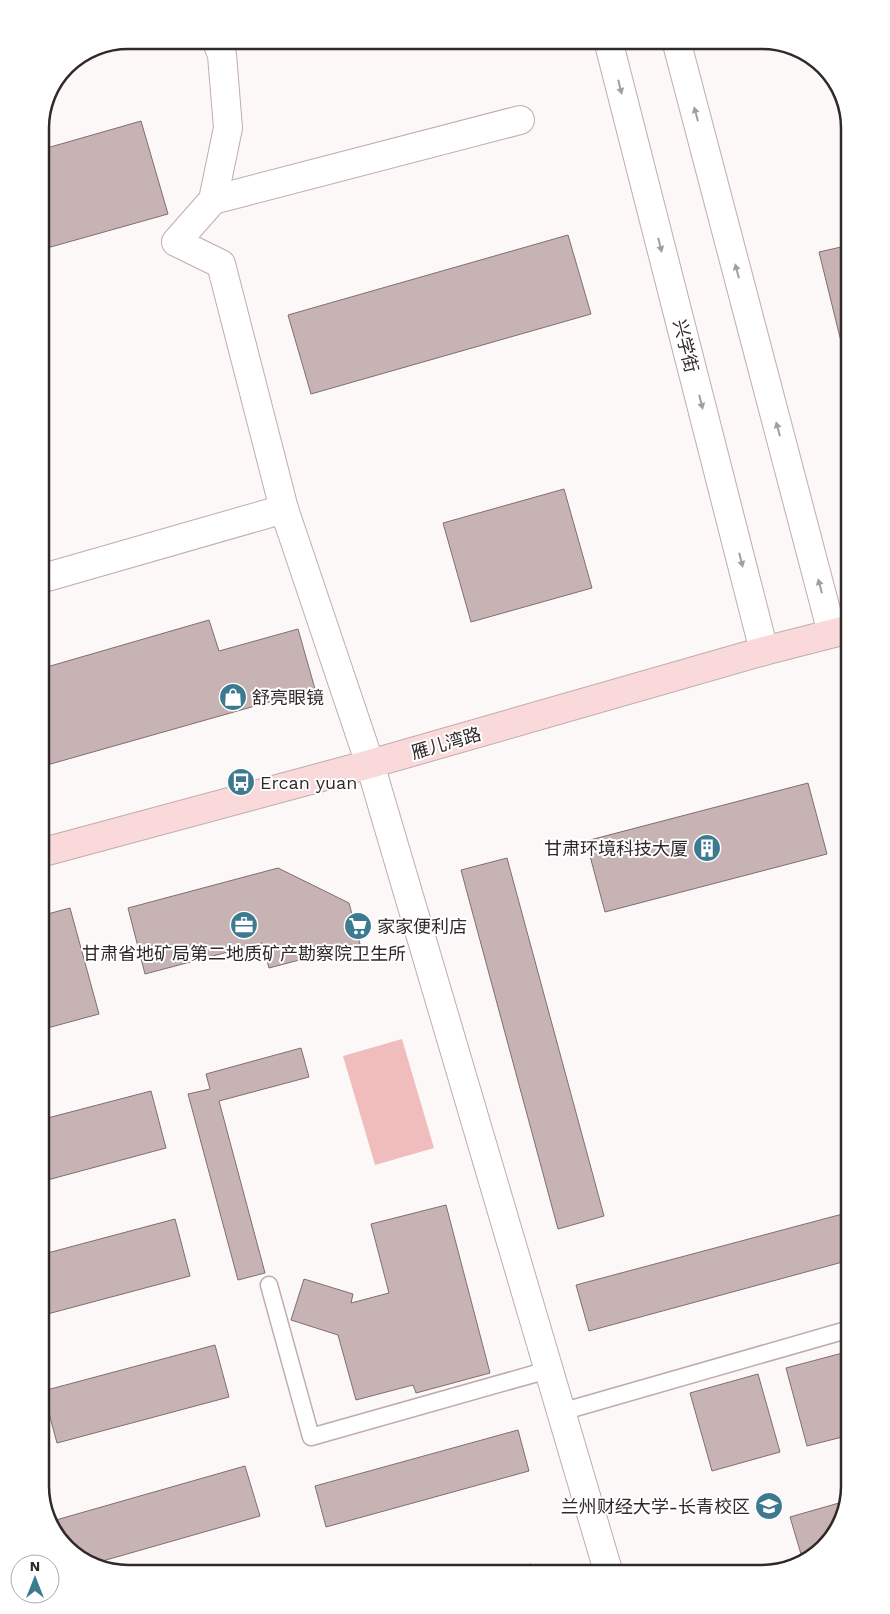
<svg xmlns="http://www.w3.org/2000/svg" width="890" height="1614" viewBox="0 0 890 1614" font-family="'Work Sans','Noto Sans SC',sans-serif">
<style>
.green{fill:#f0bdbc}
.building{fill:#c7b3b3;stroke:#806e6d}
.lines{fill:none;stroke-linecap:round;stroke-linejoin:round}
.service-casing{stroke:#c0acab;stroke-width:19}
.minor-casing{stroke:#c0acab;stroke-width:30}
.tertiary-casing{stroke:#c0acab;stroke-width:30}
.secondary-casing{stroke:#c0acab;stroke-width:30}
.service{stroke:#fff;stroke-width:16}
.minor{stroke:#fff;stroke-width:28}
.tertiary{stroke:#fff;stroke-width:28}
.secondary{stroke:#f9d9da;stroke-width:28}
.oneway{fill:#a29f9f}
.labels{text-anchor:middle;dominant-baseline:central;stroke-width:4;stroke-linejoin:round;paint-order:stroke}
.street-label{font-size:18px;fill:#312929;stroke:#fff}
.poi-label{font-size:18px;fill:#312929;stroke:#fff;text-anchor:start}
.rim{fill:none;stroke:#312929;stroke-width:2.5}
</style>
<rect width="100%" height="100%" fill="#fcf8f8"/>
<polygon class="green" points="402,1039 434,1148 375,1165 343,1056"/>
<g class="building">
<polygon points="141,121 168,214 40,250 40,150"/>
<polygon points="568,235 591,314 311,394 288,315"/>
<polygon points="850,245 850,378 819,252"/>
<polygon points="564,489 592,588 471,622 443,523"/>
<polygon points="209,620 219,651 298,629 315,689 40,767 40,669"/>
<polygon points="808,783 827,854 605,912 586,841"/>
<polygon points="507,858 604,1216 558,1229 461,870"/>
<polygon points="278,868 349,903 360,944 269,968 262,943 145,974 128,908"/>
<polygon points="70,908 99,1014 40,1030 40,916"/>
<polygon points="301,1048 309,1077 219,1101 265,1273 238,1280 188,1094 210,1089 206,1074"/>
<polygon points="151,1091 166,1148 40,1182 40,1120"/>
<polygon points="446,1205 490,1373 416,1393 413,1385 356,1400 338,1335 291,1320 304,1279 353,1294 351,1303 389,1293 371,1224"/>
<polygon points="850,1212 850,1260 589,1331 576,1285"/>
<polygon points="175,1219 190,1276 40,1316 40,1255"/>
<polygon points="215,1345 229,1397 57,1443 43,1391"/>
<polygon points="850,1351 850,1435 807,1446 786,1368"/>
<polygon points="758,1374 780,1452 712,1471 690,1393"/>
<polygon points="518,1430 529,1471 326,1527 315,1486"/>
<polygon points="245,1466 260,1516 92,1564 79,1559 49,1522"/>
<polygon points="846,1501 835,1535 817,1550 801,1554 790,1517"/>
<polygon points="531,1564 534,1574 496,1574"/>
</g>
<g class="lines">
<g class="service-casing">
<g id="service">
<polyline points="269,1285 311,1437 548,1370"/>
<polyline points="561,1412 850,1329"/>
</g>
</g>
<g class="minor-casing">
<g id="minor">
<polyline points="216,40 222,55 228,128 213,200 176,242 221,264 284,509 370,764 609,1574"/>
<polyline points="213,200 520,120"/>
<polyline points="40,579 284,509"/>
</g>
</g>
<g class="tertiary-casing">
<g id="tertiary">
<polyline points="608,40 764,651"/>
<polyline points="676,40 832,633"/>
</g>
</g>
<g class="secondary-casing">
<polyline id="secondary" points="40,853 370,764 764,651 850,629"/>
</g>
<use href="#service" class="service"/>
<use href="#minor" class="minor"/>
<use href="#tertiary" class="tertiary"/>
<use href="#secondary" class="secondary"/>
</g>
<defs><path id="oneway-solid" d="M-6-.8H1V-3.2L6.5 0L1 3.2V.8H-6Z" transform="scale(1.25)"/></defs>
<g class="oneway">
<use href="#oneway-solid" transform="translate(620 87) rotate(76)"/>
<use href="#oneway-solid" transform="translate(696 114) rotate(-105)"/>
<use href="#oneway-solid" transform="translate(660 245) rotate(76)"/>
<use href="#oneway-solid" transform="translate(737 271) rotate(-105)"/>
<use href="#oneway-solid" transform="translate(701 402) rotate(76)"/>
<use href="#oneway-solid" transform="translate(778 429) rotate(-105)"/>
<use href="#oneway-solid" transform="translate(741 560) rotate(76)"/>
<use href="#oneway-solid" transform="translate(820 586) rotate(-105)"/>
</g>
<defs>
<g id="shop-disc" transform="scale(1.4375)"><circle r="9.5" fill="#3d7a90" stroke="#fff"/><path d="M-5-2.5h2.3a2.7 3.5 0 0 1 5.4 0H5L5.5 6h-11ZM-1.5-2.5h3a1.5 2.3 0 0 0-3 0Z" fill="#fff"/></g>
<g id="bus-disc" transform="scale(1.4375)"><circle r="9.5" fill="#3d7a90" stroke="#fff"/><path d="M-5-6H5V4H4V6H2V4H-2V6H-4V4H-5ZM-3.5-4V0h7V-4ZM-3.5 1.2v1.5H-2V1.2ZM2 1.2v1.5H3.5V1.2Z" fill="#fff"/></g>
<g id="building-disc" transform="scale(1.4375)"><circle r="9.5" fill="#3d7a90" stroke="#fff"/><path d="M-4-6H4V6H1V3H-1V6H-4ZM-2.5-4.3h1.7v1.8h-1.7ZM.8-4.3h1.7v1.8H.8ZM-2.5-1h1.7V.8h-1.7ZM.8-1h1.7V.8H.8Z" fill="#fff"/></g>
<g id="office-disc" transform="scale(1.4375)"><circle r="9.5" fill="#3d7a90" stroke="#fff"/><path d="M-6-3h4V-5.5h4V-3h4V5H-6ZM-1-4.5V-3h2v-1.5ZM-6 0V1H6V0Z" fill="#fff"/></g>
<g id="supermarket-disc" transform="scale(1.4375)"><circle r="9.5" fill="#3d7a90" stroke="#fff"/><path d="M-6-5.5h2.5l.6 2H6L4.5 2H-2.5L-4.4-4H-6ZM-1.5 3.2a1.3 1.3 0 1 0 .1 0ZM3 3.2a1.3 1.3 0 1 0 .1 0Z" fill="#fff"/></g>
<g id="university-disc" transform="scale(1.4375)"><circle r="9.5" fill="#3d7a90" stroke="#fff"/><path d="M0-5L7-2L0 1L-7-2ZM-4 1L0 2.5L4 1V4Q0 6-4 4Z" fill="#fff"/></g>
</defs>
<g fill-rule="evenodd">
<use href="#shop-disc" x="233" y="697"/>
<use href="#bus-disc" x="241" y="782"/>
<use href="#building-disc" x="707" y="848"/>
<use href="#office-disc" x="244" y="925"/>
<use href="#supermarket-disc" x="358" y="926"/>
<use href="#university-disc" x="769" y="1506"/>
</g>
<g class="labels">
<g class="street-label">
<text transform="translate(686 346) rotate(76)">兴学街</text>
<text transform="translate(446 743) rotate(-16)">雁儿湾路</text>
</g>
<g class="poi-label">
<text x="252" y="697">舒亮眼镜</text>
<text x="260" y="782">Ercan yuan</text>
<text x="688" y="848" text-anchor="end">甘肃环境科技大厦</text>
<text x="377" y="926">家家便利店</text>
<text x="244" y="953" text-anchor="middle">甘肃省地矿局第二地质矿产勘察院卫生所</text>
<text x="750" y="1506" text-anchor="end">兰州财经大学-长青校区</text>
</g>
</g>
<path d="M0 0H890V1614H0ZM128 49H762A79 79 0 0 1 841 128V1486A79 79 0 0 1 762 1565H128A79 79 0 0 1 49 1486V128A79 79 0 0 1 128 49Z" fill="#fff" fill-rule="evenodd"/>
<path class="rim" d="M128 49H762A79 79 0 0 1 841 128V1486A79 79 0 0 1 762 1565H128A79 79 0 0 1 49 1486V128A79 79 0 0 1 128 49Z"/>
<g transform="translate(35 1579)"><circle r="24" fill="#ffffff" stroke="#ada9a9"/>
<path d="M0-4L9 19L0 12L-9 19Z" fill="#3d7a90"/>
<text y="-8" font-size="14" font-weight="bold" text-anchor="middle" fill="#312929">N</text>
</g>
</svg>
